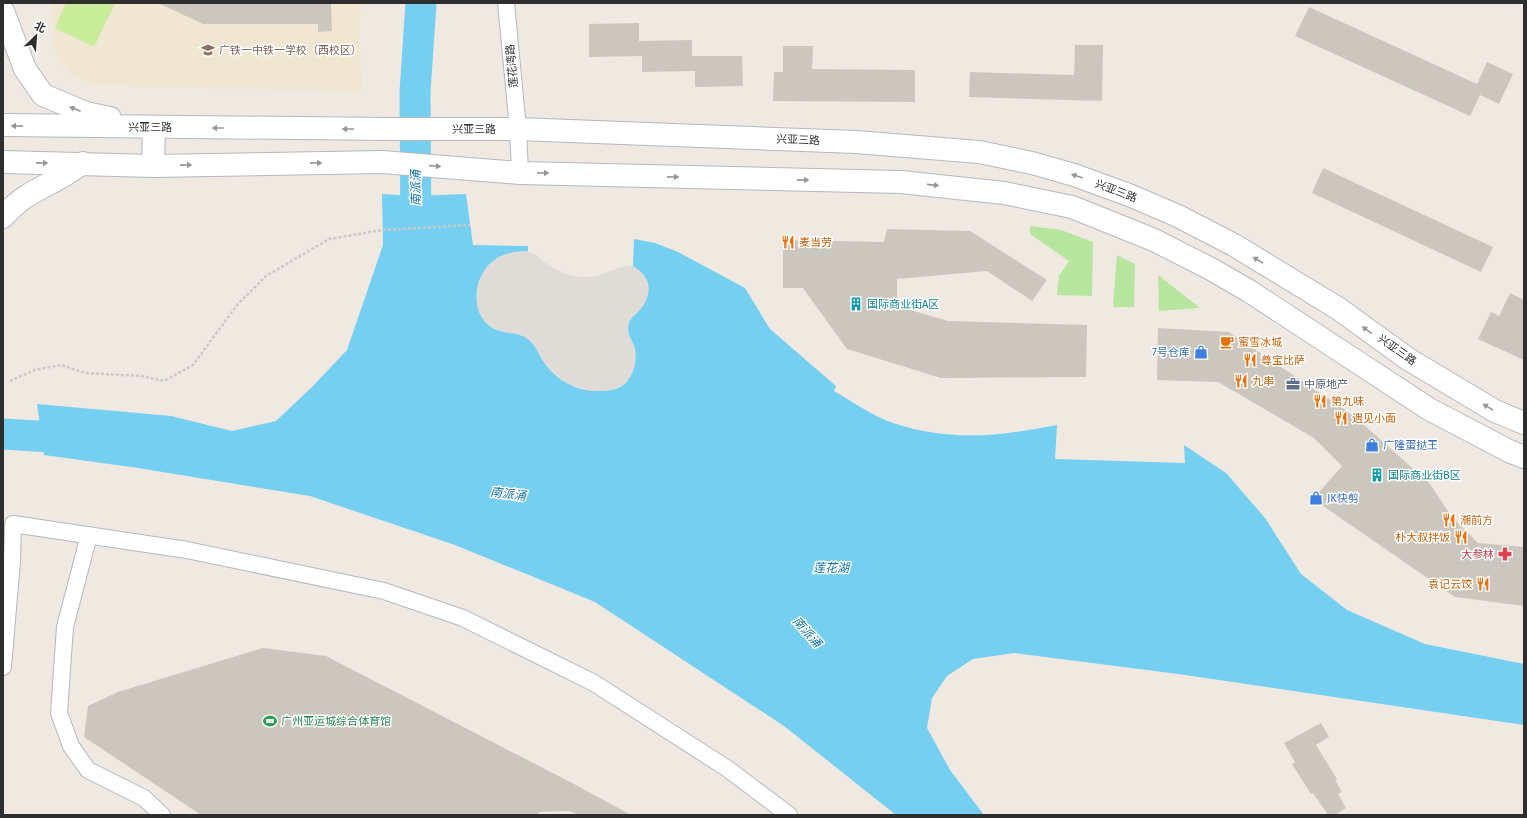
<svg xmlns="http://www.w3.org/2000/svg" width="1527" height="818" viewBox="0 0 1527 818" font-family="'Fira Sans','Noto Sans SC',sans-serif">
<style>
.education{fill:#f0e6d1}
.green{fill:#b6e59e}
.pitch{fill:#c9ec9a}
.plaza{fill:#dfdcd8}
.water{fill:#75cff0}
.lines{fill:none;stroke-linecap:round;stroke-linejoin:round}
.river{stroke:#75cff0;stroke-width:31}
.building{fill:#cbc7bf}
.street-casing{stroke:#b4b7c1;stroke-width:18}
.secondary-casing{stroke:#b4b7c1;stroke-width:24}
.path{stroke:#c9c9c9;stroke-width:2.5;stroke-dasharray:3 2;stroke-linecap:butt}
.street{stroke:#fff;stroke-width:16}
.secondary{stroke:#fff;stroke-width:22}
.oneway{fill:#969696}
.labels{text-anchor:middle;dominant-baseline:central;stroke-width:3;stroke-linejoin:round;paint-order:stroke}
.education-label{font-size:11px;fill:#785e54;stroke:#fff;text-anchor:start}
.street-label{font-size:11px;fill:#2e2e2e;stroke:#fff}
.food-label{font-size:11px;fill:#c56008;stroke:#fff;text-anchor:start}
.culture-label{font-size:11px;fill:#0d838f;stroke:#fff;text-anchor:start}
.shop-label{font-size:11px;fill:#366cbe;stroke:#fff;text-anchor:start}
.service-label{font-size:11px;fill:#4e5e75;stroke:#fff;text-anchor:start}
.health-label{font-size:11px;fill:#be3a42;stroke:#fff;text-anchor:end}
.leisure-label{font-size:11px;fill:#27864d;stroke:#fff;text-anchor:start}
.water-label{font-size:12px;font-style:italic;fill:#0d6fa3;stroke:#fff}
</style>
<rect width="100%" height="100%" fill="#efe9e1"/>
<polygon class="education" points="53,3 362,3 359,26 362,91 95,86 74,77 59,61 52,39"/>
<g class="green">
<polygon points="1030,226 1061,230 1093,242 1092,296 1057,295 1059,276 1069,261 1030,234"/>
<polygon points="1117,255 1135,264 1134,307 1113,307"/>
<polygon points="1158,275 1200,308 1159,311"/>
</g>
<polygon class="pitch" points="66,3 115,3 94,47 55,28"/>
<polygon class="plaza" points="518,251 528,251 535,254 545,263 566,274 581,277 594,277 624,266 633,266 642,271 647,278 649,288 648,296 642,308 634,315 630,322 628,329 630,338 634,347 636,357 634,366 630,378 621,387 616,389 605,391 593,391 584,389 568,384 552,372 530,341 520,334 501,332 490,326 483,320 477,306 476,299 480,279 485,270 493,260 507,253"/>
<path class="water" d="M382 194 415 196 466 194 473 245 528 246V251C511 251 494 255 484 271 471 292 474 323 500 331 512 335 520 331 531 342 537 348 539 355 544 362 555 379 574 390 595 391 601 391 609 391 616 389 631 385 638 363 635 349 633 342 628 336 628 329 629 316 637 315 643 306 653 290 650 276 633 266L634 239 655 243 678 252 745 288 770 329 836 386 834 391C851 401 875 417 893 423 950 442 1000 436 1057 425L1055 459 1185 463 1184 445 1226 473 1265 518 1301 574 1347 610 1425 644 1524 664V725L1178 674 1014 653 973 659 947 676 932 698 927 728 950 770 984 815H896L784 726 595 602 455 545 310 496 138 468 44 455 37 404 171 416 232 431 276 421 312 387 347 350 383 245Z"/>
<g class="lines">
<g class="river">
<polyline points="416,238 415,92 421,3"/>
<polyline points="3,434 84,439"/>
</g>
</g>
<g class="building">
<polygon points="158,3 331,4 332,31 318,32 318,24 203,24"/>
<polygon points="1309,7 1477,84 1487,62 1513,74 1499,104 1480,95 1470,116 1295,36"/>
<polygon points="639,23 639,41 692,40 692,56 742,56 743,86 695,87 695,71 642,72 642,56 589,57 589,24"/>
<polygon points="1075,45 1103,45 1102,101 969,97 970,72 1074,75"/>
<polygon points="783,46 813,46 812,69 915,70 915,102 773,101 774,72 783,72"/>
<polygon points="1323,168 1493,247 1481,272 1312,193"/>
<polygon points="887,229 970,231 1047,280 1032,301 987,271 897,279 897,306 948,321 1087,325 1086,377 941,378 847,349 803,288 783,288 783,240 884,242"/>
<polygon points="1510,293 1524,300 1524,360 1478,339 1491,312 1499,316"/>
<polygon points="1158,328 1229,332 1354,416 1430,484 1451,516 1478,543 1524,547 1524,606 1455,597 1313,499 1342,466 1314,438 1218,382 1157,380"/>
<polygon points="263,648 326,656 574,784 631,815 579,815 569,811 540,812 536,815 201,815 84,737 88,706 118,692"/>
<polygon points="1321,723 1329,737 1316,745 1337,779 1335,780 1342,792 1338,794 1346,808 1335,815 1328,815 1313,793 1311,794 1292,764 1295,762 1284,743"/>
</g>
<g class="lines">
<g class="street-casing">
<g id="street">
<polyline points="506,3 518,129 520,173"/>
<polyline points="89,535 65,627 59,713 71,746 88,770 144,798 162,815"/>
<polyline points="3,667 12,561 13,524 187,550 384,591 463,618 594,683 728,769 789,815"/>
</g>
</g>
<g class="secondary-casing">
<g id="secondary">
<polyline points="3,11 25,69 43,95 86,113 110,118"/>
<polyline points="3,125 387,129 518,129 856,142 979,152 1032,163 1074,175 1129,195 1178,216 1234,245 1339,309 1408,359 1495,411 1524,423"/>
<polyline points="3,162 153,166 382,162 520,173 901,182 1004,193 1072,207 1154,240 1211,269 1249,291 1429,409 1509,451 1524,457"/>
<polyline points="153,166 154,127"/>
<path d="M3 217C19 198 35 191 56 180 65 175 74 169 83 163"/>
</g>
</g>
<polyline class="path" points="10,381 35,370 61,365 85,373 142,376 164,381 193,365 237,305 266,276 329,239 382,230 470,225"/>
<use href="#street" class="street"/>
<use href="#secondary" class="secondary"/>
</g>
<defs><path id="oneway-solid" d="M-6-.8H1V-3.2L6.5 0L1 3.2V.8H-6Z"/></defs>
<g class="oneway">
<use href="#oneway-solid" transform="translate(75 109) rotate(-157)"/>
<use href="#oneway-solid" transform="translate(17 126) rotate(-179)"/>
<use href="#oneway-solid" transform="translate(218 128) rotate(-180)"/>
<use href="#oneway-solid" transform="translate(348 129) rotate(-180)"/>
<use href="#oneway-solid" transform="translate(42 163) rotate(1)"/>
<use href="#oneway-solid" transform="translate(316 163) rotate(-1)"/>
<use href="#oneway-solid" transform="translate(186 165) rotate(-1)"/>
<use href="#oneway-solid" transform="translate(435 166) rotate(4)"/>
<use href="#oneway-solid" transform="translate(543 173) rotate(1)"/>
<use href="#oneway-solid" transform="translate(1077 176) rotate(-161)"/>
<use href="#oneway-solid" transform="translate(673 177) rotate(1)"/>
<use href="#oneway-solid" transform="translate(803 180) rotate(1)"/>
<use href="#oneway-solid" transform="translate(933 185) rotate(6)"/>
<use href="#oneway-solid" transform="translate(1258 260) rotate(-149)"/>
<use href="#oneway-solid" transform="translate(1367 330) rotate(-144)"/>
<use href="#oneway-solid" transform="translate(1488 407) rotate(-149)"/>
</g>
<defs>
<g id="school-bare" transform="scale(1.08)"><path d="M0-5L7-2L0 1L-7-2ZM-4 1L0 2.5L4 1V4Q0 6-4 4Z" fill="#8d6e63" stroke="#fff" stroke-width="2.5" paint-order="stroke"/></g>
<g id="restaurant-bare" transform="scale(1.08)"><path d="M-5-6h1v4h1v-4h1v4h1v-4h1v5L-1.5 .5V6h-2V.5L-5-1ZM5-6V6H3V1.5H1.5Q1.5-4 5-6Z" fill="#e8710a" stroke="#fff" stroke-width="2.5" paint-order="stroke"/></g>
<g id="building-bare" transform="scale(1.08)"><path d="M-4-6H4V6H1V3H-1V6H-4ZM-2.5-4.3h1.7v1.8h-1.7ZM.8-4.3h1.7v1.8H.8ZM-2.5-1h1.7V.8h-1.7ZM.8-1h1.7V.8H.8Z" fill="#0f9aa8" stroke="#fff" stroke-width="2.5" paint-order="stroke"/></g>
<g id="cafe-bare" transform="scale(1.08)"><path d="M-5.5-4.5H6V0H3Q3 3.5 0 3.5H-2.5Q-5.5 3.5-5.5 0ZM3-3.2v2h1.7v-2ZM-6 4.5H4V6H-6Z" fill="#e8710a" stroke="#fff" stroke-width="2.5" paint-order="stroke"/></g>
<g id="shop-bare" transform="scale(1.08)"><path d="M-5-2.5h2.3a2.7 3.5 0 0 1 5.4 0H5L5.5 6h-11ZM-1.5-2.5h3a1.5 2.3 0 0 0-3 0Z" fill="#3f7fe0" stroke="#fff" stroke-width="2.5" paint-order="stroke"/></g>
<g id="office-bare" transform="scale(1.08)"><path d="M-6-3h4V-5.5h4V-3h4V5H-6ZM-1-4.5V-3h2v-1.5ZM-6 0V1H6V0Z" fill="#5c6f8a" stroke="#fff" stroke-width="2.5" paint-order="stroke"/></g>
<g id="pharmacy-bare" transform="scale(1.08)"><path d="M-2-6h4v4h4v4h-4v4h-4v-4h-4v-4h4Z" fill="#e0444e" stroke="#fff" stroke-width="2.5" paint-order="stroke"/></g>
<g id="stadium-bare" transform="scale(1.08)"><path d="M0-5a6.5 5 0 1 0 0 10a6.5 5 0 1 0 0-10ZM-3.5-1.8h7v3.6h-7Z" fill="#2e9e5b" stroke="#fff" stroke-width="2.5" paint-order="stroke"/></g>
</defs>
<g fill-rule="evenodd">
<use href="#school-bare" x="208" y="50"/>
<use href="#restaurant-bare" x="788" y="242"/>
<use href="#building-bare" x="856" y="304"/>
<use href="#cafe-bare" x="1227" y="342"/>
<use href="#shop-bare" x="1201" y="352"/>
<use href="#restaurant-bare" x="1250" y="360"/>
<use href="#restaurant-bare" x="1241" y="381"/>
<use href="#office-bare" x="1293" y="384"/>
<use href="#restaurant-bare" x="1320" y="401"/>
<use href="#restaurant-bare" x="1341" y="418"/>
<use href="#shop-bare" x="1372" y="445"/>
<use href="#building-bare" x="1377" y="475"/>
<use href="#shop-bare" x="1316" y="498"/>
<use href="#restaurant-bare" x="1449" y="520"/>
<use href="#restaurant-bare" x="1461" y="537"/>
<use href="#pharmacy-bare" x="1505" y="554"/>
<use href="#restaurant-bare" x="1483" y="584"/>
<use href="#stadium-bare" x="270" y="721"/>
</g>
<g class="labels">
<g class="education-label">
<text x="219" y="50">广铁一中铁一学校（西校区）</text>
</g>
<g class="street-label">
<text transform="translate(512 66) rotate(-95)">莲花湾路</text>
<text x="150" y="127">兴亚三路</text>
<text x="474" y="129">兴亚三路</text>
<text transform="translate(798 140) rotate(2)">兴亚三路</text>
<text transform="translate(1116 191) rotate(21)">兴亚三路</text>
<text transform="translate(1397 350) rotate(35)">兴亚三路</text>
</g>
<g class="food-label">
<text x="799" y="242">麦当劳</text>
<text x="1238" y="342">蜜雪冰城</text>
<text x="1261" y="360">尊宝比萨</text>
<text x="1252" y="381">九串</text>
<text x="1331" y="401">第九味</text>
<text x="1352" y="418">遇见小面</text>
<text x="1460" y="520">潮前方</text>
<text x="1450" y="537" text-anchor="end">朴大叔拌饭</text>
<text x="1472" y="584" text-anchor="end">袁记云饺</text>
</g>
<g class="culture-label">
<text x="867" y="304">国际商业街A区</text>
<text x="1388" y="475">国际商业街B区</text>
</g>
<g class="shop-label">
<text x="1190" y="352" text-anchor="end">7号仓库</text>
<text x="1383" y="445">广隆蛋挞王</text>
<text x="1327" y="498">JK快剪</text>
</g>
<g class="service-label">
<text x="1304" y="384">中原地产</text>
</g>
<g class="health-label">
<text x="1494" y="554">大参林</text>
</g>
<g class="leisure-label">
<text x="281" y="721">广州亚运城综合体育馆</text>
</g>
<g class="water-label">
<text transform="translate(416 188) rotate(-91)">南派涌</text>
<text transform="translate(508 494) rotate(7)">南派涌</text>
<text x="831" y="568">莲花湖</text>
<text transform="translate(807 632) rotate(48)">南派涌</text>
</g>
</g>
<rect width="1527" height="818" fill="none" stroke="#2e2e2e" stroke-width="8"/>
<g transform="translate(36 36) rotate(25)" stroke="#ffffff" stroke-width="3" paint-order="stroke">
<path d="M0-3L7 15L0 10L-7 15Z" fill="#2e2e2e"/>
<text y="-6" font-size="11" font-weight="bold" text-anchor="middle" fill="#2e2e2e">北</text>
</g>
</svg>
